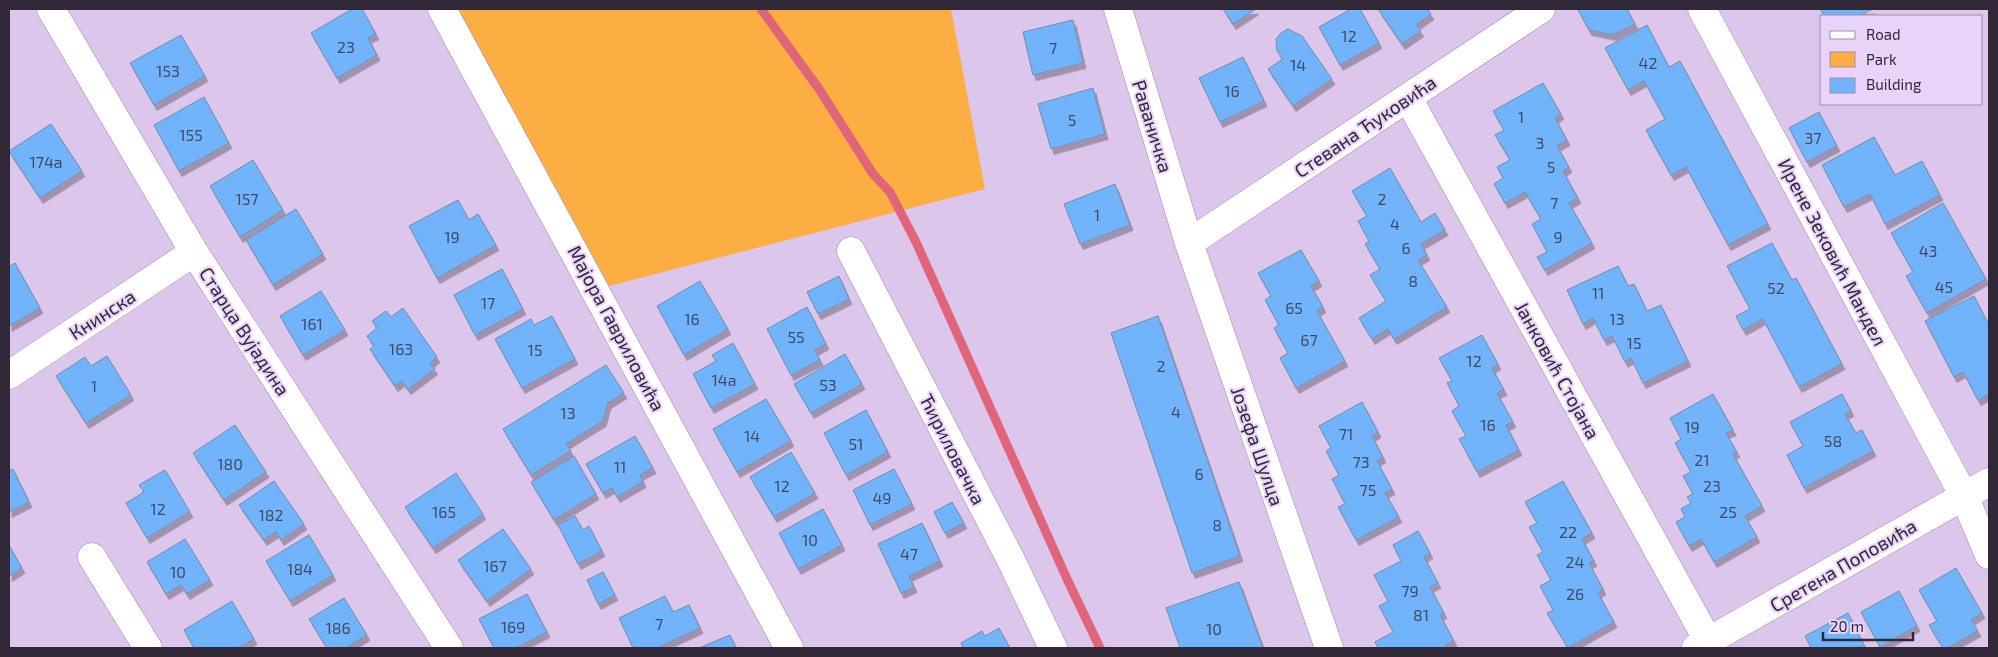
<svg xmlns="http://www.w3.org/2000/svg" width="1998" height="657" viewBox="0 0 1998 657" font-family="'Exo 2',sans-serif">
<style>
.green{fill:#fcae43}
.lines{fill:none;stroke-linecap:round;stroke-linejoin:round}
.stream{stroke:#e0657b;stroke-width:9}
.building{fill:#72b4fb;stroke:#708dac;filter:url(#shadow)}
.street-casing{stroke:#9d88ac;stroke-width:29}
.secondary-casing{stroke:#9d88ac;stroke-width:29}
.street{stroke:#fff;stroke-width:28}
.secondary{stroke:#fff;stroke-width:28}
.labels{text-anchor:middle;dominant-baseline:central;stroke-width:4;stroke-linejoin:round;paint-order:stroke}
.number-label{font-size:16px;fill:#404b67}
.street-label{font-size:19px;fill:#302836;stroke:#e9d3f9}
</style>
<defs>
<filter id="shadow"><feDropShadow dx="3" dy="5.5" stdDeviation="0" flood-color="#0004"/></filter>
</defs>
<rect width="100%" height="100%" fill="#dcc6ec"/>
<polygon class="green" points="458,9 951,9 985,189 609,286"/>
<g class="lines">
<polyline class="stream" points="761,9 819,89 873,174 890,192 916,242 1067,579 1100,648"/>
</g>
<g class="building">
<polygon points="352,9 362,9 376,34 368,38 377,55 337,78 311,33"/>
<polygon points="1223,9 1256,9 1233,24"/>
<polygon points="1351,9 1360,9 1379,43 1340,65 1319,27"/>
<polygon points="1378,9 1427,9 1431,14 1416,25 1421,31 1402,44"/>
<polygon points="1581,9 1627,9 1635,24 1613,35 1589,30 1578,10"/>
<polygon points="1820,9 1873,9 1859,16 1824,16"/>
<polygon points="1073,20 1083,63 1033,75 1023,32"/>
<polygon points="1647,25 1669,67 1680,61 1768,224 1728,245 1686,167 1671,175 1646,130 1665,119 1644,81 1628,90 1605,48"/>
<polygon points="1288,29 1302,36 1332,79 1293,106 1268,69 1283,59 1277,51 1276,39 1281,33"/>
<polygon points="181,35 205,76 154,105 130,63"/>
<polygon points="1243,57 1264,101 1220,122 1199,78"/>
<polygon points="1543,83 1561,114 1555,118 1567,140 1557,146 1569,167 1563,171 1578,198 1569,203 1592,243 1545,270 1537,257 1547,252 1532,224 1541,219 1525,192 1505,203 1494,184 1503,178 1497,167 1510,160 1495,135 1504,130 1493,111"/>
<polygon points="1093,88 1105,134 1051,149 1038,104"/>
<polygon points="204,97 229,143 179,171 154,125"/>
<polygon points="1819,112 1837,146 1807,162 1789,128"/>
<polygon points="51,124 82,171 40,198 9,151"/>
<polygon points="1874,137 1895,175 1922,161 1940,195 1885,224 1870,194 1844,207 1822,165"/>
<polygon points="253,160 283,210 240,237 210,186"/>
<polygon points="1390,168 1421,222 1435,213 1445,230 1421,244 1427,255 1418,260 1447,307 1394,339 1388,329 1372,339 1359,318 1386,301 1370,275 1380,269 1365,244 1369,241 1358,221 1367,216 1352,191"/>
<polygon points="1115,184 1130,225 1080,244 1064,204"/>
<polygon points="458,200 469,220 478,214 496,245 437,278 409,226"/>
<polygon points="1943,203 1986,279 1927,313 1906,276 1913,272 1891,233"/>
<polygon points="296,209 323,254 273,285 246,240"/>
<polygon points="1772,243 1792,280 1796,278 1842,364 1799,387 1763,319 1743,330 1736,316 1750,309 1727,266"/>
<polygon points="1301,250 1319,281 1311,286 1323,307 1317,311 1345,361 1296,388 1280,358 1288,353 1274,328 1279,325 1265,300 1271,296 1258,273"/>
<polygon points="15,263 40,308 9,326 9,267"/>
<polygon points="1618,266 1628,286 1634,284 1647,311 1661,305 1688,361 1643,383 1631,358 1625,362 1612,336 1604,340 1593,318 1583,324 1567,290"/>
<polygon points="502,269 523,309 475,335 454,295"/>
<polygon points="839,276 849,299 818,314 807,292"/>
<polygon points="700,281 728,329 684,355 657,306"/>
<polygon points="321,291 345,330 303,355 280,316"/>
<polygon points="1974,296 1989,325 1989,394 1978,400 1963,372 1954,377 1925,321"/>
<polygon points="807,307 826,344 815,350 820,360 791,375 767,329"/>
<polygon points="403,308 437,357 430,363 435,369 408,389 402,381 395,386 370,349 374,346 367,336 377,328 372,321 386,311 391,317"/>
<polygon points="552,316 575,359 522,388 495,339 531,319 534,325"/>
<polygon points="1158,316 1240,556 1192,573 1111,333"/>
<polygon points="1482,335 1498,364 1492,368 1504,390 1497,393 1513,422 1506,425 1519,450 1477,472 1459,439 1466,436 1452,411 1459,406 1447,383 1452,381 1439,358"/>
<polygon points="733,343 755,384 711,408 693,374 716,361 712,355"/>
<polygon points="845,354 862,384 811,413 794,384"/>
<polygon points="107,356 131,395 86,423 56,376 85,357 91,366"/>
<polygon points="606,365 624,393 608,403 603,421 566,444 571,451 531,475 503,429"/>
<polygon points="1713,394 1733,430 1726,433 1737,452 1733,454 1762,506 1745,516 1757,537 1714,562 1701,539 1689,546 1676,522 1685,517 1681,509 1691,503 1687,497 1693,494 1683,476 1691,472 1675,443 1681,439 1670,418"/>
<polygon points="1842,394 1851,411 1845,414 1856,433 1862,430 1873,451 1804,488 1787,455 1803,446 1790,422"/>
<polygon points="766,399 791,441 737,472 713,429"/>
<polygon points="1362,402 1378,432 1372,436 1383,457 1377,461 1392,489 1385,493 1399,517 1356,540 1338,507 1345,504 1332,479 1339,475 1326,451 1331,448 1319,426"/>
<polygon points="866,410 888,452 846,475 824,433"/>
<polygon points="235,425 266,472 224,500 193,453"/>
<polygon points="635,436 653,468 640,475 643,482 617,497 612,488 603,493 586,464"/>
<polygon points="791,452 815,493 774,517 750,477"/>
<polygon points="574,456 596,494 554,520 531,482"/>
<polygon points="13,469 29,502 9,512 9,471"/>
<polygon points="894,469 912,504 870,525 853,490"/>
<polygon points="165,470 190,512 147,538 126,503 144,492 139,485"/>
<polygon points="456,473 483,514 433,548 405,507"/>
<polygon points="274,481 304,524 281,540 276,532 264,540 239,505"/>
<polygon points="1563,481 1592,533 1582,539 1594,561 1589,563 1603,589 1598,593 1614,622 1568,648 1547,613 1553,610 1540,586 1551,580 1537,555 1543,552 1529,527 1537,523 1525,502"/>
<polygon points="952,502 964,523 945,533 934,512"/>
<polygon points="823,509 842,545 798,569 779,533"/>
<polygon points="575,516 583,530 589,526 602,551 578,564 558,525"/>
<polygon points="922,523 940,561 909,576 914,587 901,593 878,544"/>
<polygon points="503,529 531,569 487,601 458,560"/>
<polygon points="1418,531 1430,553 1424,557 1438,583 1430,587 1444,613 1440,615 1454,641 1446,645 1448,648 1378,648 1375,642 1393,632 1379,606 1388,601 1374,575 1401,561 1393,545"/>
<polygon points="309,535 333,575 290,601 266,561"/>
<polygon points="185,539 210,580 187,594 181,585 166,594 147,562"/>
<polygon points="9,545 22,568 9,576"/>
<polygon points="1956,568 1982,613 1971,620 1978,631 1948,648 1943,648 1929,625 1937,621 1919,590"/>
<polygon points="603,572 615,595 598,604 587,580"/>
<polygon points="1239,582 1263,648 1180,648 1166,608"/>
<polygon points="1899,591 1917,626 1880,647 1861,612"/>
<polygon points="527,594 547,632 516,648 494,648 479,619"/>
<polygon points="665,596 673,612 689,605 700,628 657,648 633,648 619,618"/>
<polygon points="344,598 367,635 346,648 327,648 309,619"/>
<polygon points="232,601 254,639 238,648 194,648 184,630"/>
<polygon points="1848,613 1865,647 1811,648 1805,636"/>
<polygon points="999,628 1010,648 963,648 961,643 982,631 985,636"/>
<polygon points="730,635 736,648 699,648"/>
</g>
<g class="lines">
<g class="street-casing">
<g id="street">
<polyline points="51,9 194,252 449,648"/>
<polyline points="442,9 789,648"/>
<polyline points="1118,9 1189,243 1329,648"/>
<polyline points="1408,98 1712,648"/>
<polyline points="1189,243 1541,9"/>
<polyline points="851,251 1011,560 1053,648"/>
<polyline points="9,375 194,252"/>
<polyline points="92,557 148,648"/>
<polyline points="1696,648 1989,482"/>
</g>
</g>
<g class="secondary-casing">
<polyline id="secondary" points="1702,9 1964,496 1989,555"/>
</g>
<use href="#street" class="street"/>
<use href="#secondary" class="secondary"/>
</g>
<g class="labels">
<g class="number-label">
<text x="1349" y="35">12</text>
<text x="346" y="46">23</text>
<text x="1053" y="47">7</text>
<text x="1648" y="62">42</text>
<text x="1298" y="64">14</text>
<text x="168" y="70">153</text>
<text x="1232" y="90">16</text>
<text x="1521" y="116">1</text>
<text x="1072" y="119">5</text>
<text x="191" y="134">155</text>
<text x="1813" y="137">37</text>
<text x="1540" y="142">3</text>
<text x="46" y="161">174a</text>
<text x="1551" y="166">5</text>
<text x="247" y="198">157</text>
<text x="1382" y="198">2</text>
<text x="1554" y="202">7</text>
<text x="1097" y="214">1</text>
<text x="1395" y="223">4</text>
<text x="452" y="236">19</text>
<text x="1558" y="236">9</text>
<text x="1406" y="247">6</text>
<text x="1928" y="250">43</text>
<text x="1413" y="280">8</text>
<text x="1944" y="286">45</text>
<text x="1776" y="287">52</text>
<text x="1598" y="292">11</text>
<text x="488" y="302">17</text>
<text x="1294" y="307">65</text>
<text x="692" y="318">16</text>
<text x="1617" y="318">13</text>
<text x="312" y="323">161</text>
<text x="796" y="336">55</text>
<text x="1309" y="339">67</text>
<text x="1634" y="342">15</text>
<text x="401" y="348">163</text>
<text x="535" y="349">15</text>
<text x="1474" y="360">12</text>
<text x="1161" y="365">2</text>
<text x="724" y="379">14a</text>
<text x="828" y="384">53</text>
<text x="94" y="385">1</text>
<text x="1176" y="411">4</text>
<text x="568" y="412">13</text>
<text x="1488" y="424">16</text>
<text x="1692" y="426">19</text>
<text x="1346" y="433">71</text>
<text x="752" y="435">14</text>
<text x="1833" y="440">58</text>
<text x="856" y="443">51</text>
<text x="1702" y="459">21</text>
<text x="1361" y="461">73</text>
<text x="230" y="463">180</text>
<text x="620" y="466">11</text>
<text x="1199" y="473">6</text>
<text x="782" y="485">12</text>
<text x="1712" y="485">23</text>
<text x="1368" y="489">75</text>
<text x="882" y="497">49</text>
<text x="158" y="508">12</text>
<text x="444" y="511">165</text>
<text x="1728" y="511">25</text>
<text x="271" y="514">182</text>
<text x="1217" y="524">8</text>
<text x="1568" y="531">22</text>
<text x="810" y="539">10</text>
<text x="909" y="553">47</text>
<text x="1575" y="561">24</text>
<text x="495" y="565">167</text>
<text x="300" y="568">184</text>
<text x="178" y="571">10</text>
<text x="1410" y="590">79</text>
<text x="1575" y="593">26</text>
<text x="1421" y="614">81</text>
<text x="659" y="623">7</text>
<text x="513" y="626">169</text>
<text x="338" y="627">186</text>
<text x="1214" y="628">10</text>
</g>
<g class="street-label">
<text transform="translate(1153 126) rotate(73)">Раваничка</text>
<text transform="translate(1365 126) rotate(-34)">Стевана Ћуковића</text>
<text transform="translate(1833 252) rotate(62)">Ирене Зековић Мандел</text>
<text transform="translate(102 314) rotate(-33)">Книнска</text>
<text transform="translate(617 328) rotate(62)">Мајора Гавриловића</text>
<text transform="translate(245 331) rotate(57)">Старца Вујадина</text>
<text transform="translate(1558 370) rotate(61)">Јанковић Стојана</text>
<text transform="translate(1258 446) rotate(71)">Јозефа Шулца</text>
<text transform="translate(953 449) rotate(63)">Ћириловачка</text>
<text transform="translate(1843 565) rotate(-30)">Сретена Поповића</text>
</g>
</g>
<rect width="1998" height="657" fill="none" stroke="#302836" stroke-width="20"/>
<rect x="1820" y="15" width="162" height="90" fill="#e9d3f9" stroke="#9f8fab"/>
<rect x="1830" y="31" width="25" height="8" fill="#ffffff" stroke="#9f8fab"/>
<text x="1866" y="40" font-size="15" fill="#302836">Road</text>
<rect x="1830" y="52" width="25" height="15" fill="#fcae43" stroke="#9f8fab"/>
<text x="1866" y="65" font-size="15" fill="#302836">Park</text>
<rect x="1830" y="78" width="25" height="15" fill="#72b4fb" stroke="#9f8fab"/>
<text x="1866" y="90" font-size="15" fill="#302836">Building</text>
<path d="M1823 632v8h90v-8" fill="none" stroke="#302836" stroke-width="2.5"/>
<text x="1830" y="632" font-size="15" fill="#302836" stroke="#e9d3f9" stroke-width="4" paint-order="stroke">20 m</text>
</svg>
